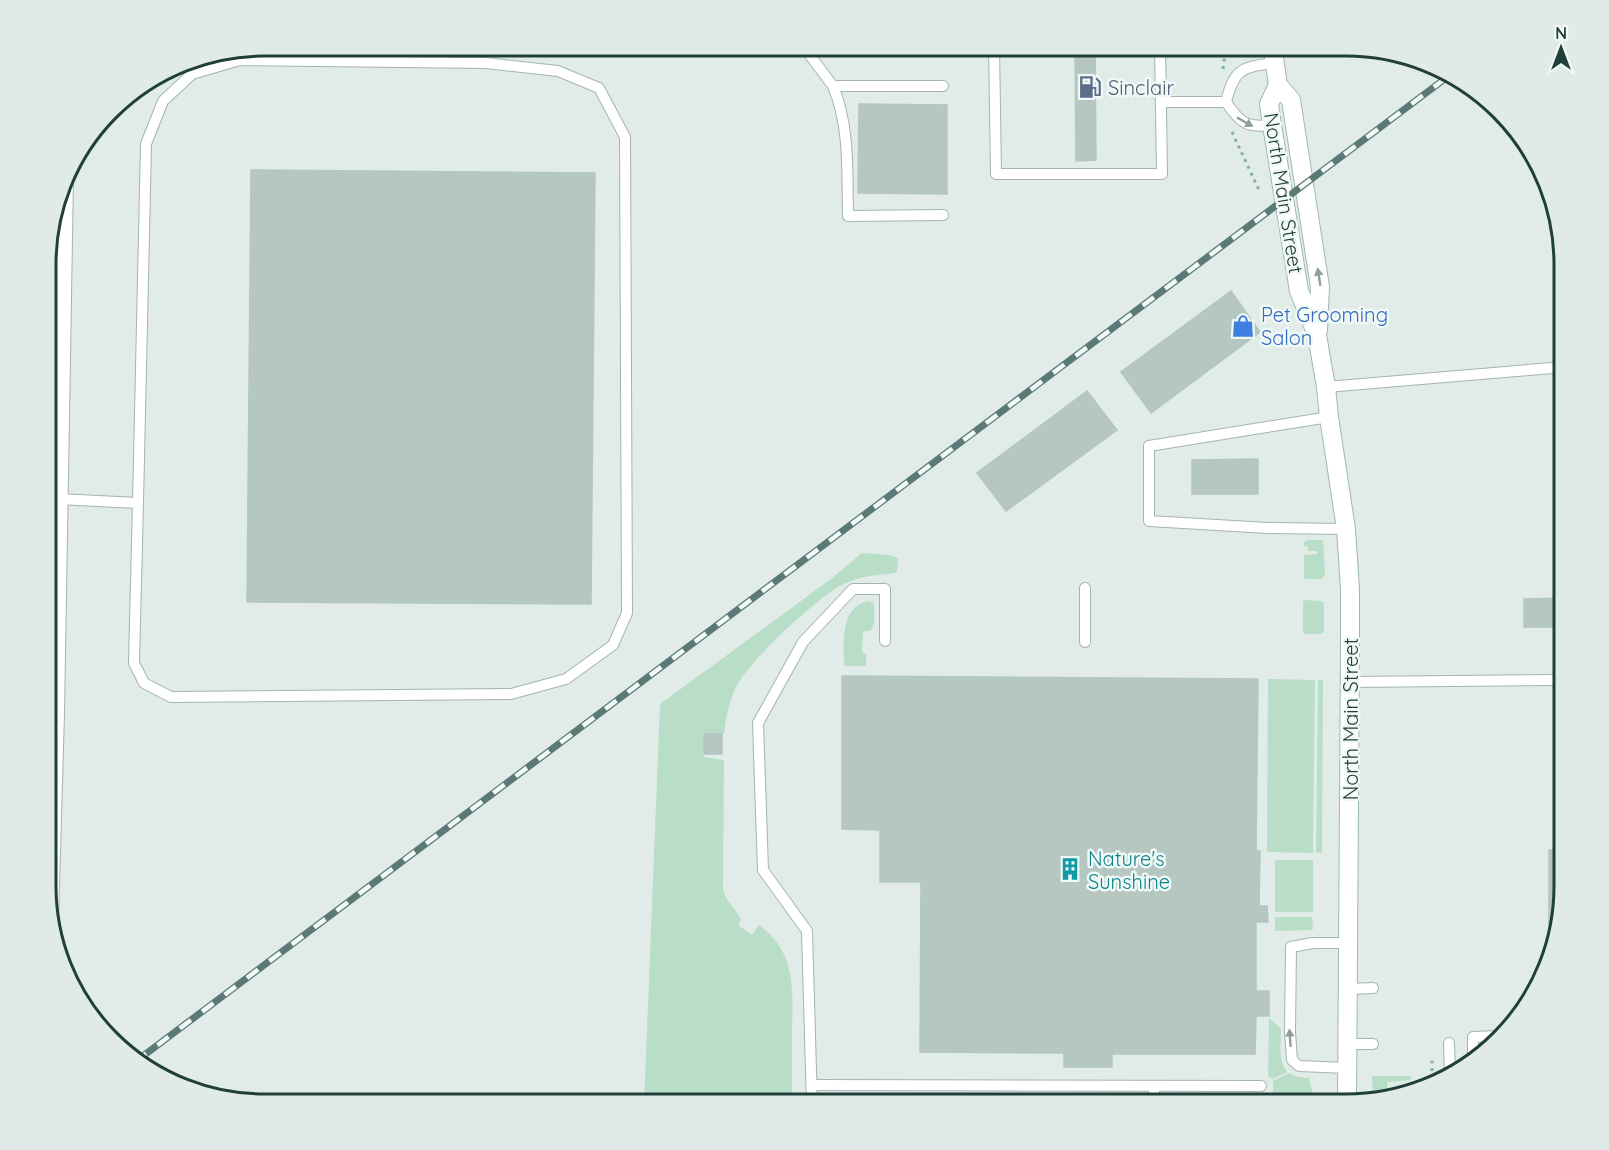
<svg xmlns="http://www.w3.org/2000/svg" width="1609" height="1150" viewBox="0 0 1609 1150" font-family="Quicksand,sans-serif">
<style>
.green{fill:#b8dec8}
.building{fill:#b6c7c2;stroke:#b3c6c1;stroke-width:1.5}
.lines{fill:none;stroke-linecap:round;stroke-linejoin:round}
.service-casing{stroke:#a3b4b1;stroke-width:12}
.tertiary-casing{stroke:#a3b4b1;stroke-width:20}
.secondary-casing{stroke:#9eb8b3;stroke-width:20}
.path{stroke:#80b1a9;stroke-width:3;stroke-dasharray:3 4.5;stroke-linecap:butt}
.service{stroke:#fff;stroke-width:10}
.tertiary{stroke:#fff;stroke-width:18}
.secondary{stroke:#fff;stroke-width:18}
.rail-casing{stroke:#5b7976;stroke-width:7}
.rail{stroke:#f1f9f6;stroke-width:4.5;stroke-dasharray:14;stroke-linecap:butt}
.oneway{fill:#909e9c}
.labels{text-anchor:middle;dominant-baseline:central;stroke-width:5;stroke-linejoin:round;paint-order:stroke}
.service-label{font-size:20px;fill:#4e5e75;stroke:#f1f9f6;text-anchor:start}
.street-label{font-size:20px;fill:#203e3a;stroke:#f1f9f6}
.shop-label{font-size:20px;fill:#366cbe;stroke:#f1f9f6;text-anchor:start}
.culture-label{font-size:20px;fill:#0d838f;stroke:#f1f9f6;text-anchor:start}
.rim{fill:none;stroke:#203e3a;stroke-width:3}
</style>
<rect width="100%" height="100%" fill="#e1ece9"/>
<g class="green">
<polygon points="1308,540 1323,540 1325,574 1322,579 1305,579 1304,577 1304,555 1317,554 1317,551 1308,551 1308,546 1304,546 1304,542"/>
<path d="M862 553 890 555 898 558 897 572C890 575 879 574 870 576 862 577 852 580 844 584 819 595 750 661 737 685 729 701 726 717 724 734H704V757L724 760 723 889C726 902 736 908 741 920L738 925 752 935 759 925C796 952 793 988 792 1030 792 1055 792 1080 792 1105H644L660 704 831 579Z"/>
<polygon points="1306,600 1321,601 1324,603 1324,632 1320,634 1305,634 1303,632 1303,601"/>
<path d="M869 601 873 602C875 611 876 626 870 631H863L862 652 866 654V666H844C844 643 839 607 869 601Z"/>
<polygon points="1268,679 1315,680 1313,853 1267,852"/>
<polygon points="1318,680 1323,680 1322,853 1316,852"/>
<rect x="1275" y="860" width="38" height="52"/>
<polygon points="1275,917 1312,917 1313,929 1312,930 1275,931"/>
<path d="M1269 1018 1281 1029C1281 1044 1278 1060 1287 1072L1273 1079 1268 1076Z"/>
<polygon points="1289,1073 1298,1077 1309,1078 1312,1091 1309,1105 1266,1105 1265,1098 1273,1094 1273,1081"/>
<polygon points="1372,1076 1411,1076 1411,1080 1387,1082 1387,1096 1373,1099"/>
</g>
<g class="building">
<polygon points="1075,45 1095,45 1096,160 1076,161"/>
<polygon points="859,104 947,105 947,194 858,193"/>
<polygon points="251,170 595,173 591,604 247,602"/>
<polygon points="1231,291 1260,332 1151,413 1121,372"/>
<polygon points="1087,391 1117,430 1006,511 977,473"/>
<polygon points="1258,459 1258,494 1192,494 1192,460"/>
<polygon points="1564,598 1564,627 1524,627 1524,599"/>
<polygon points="842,676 1258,679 1256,851 1260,851 1259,906 1267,906 1268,922 1256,922 1256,991 1269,991 1269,1016 1256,1016 1255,1054 1112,1054 1112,1067 1064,1067 1064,1053 920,1052 921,882 880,882 880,830 842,829"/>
<rect x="704" y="734" width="18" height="20"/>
<polygon points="1549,850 1564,850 1564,901 1555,937 1549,936"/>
</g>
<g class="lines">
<g class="service-casing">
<g id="service">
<polyline points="398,45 399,62"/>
<polyline points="805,45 806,50 833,86 943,86"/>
<polyline points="994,45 996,174 1162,174 1160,45"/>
<path d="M833 86C850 127 847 172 848 216L943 215"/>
<polyline points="1161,102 1226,102"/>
<path d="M1272 125C1247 128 1240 123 1226 102 1234 69 1242 67 1274 63"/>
<polyline points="1326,387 1564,367"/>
<polyline points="1329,417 1149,446 1149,521 1268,528 1346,529"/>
<polyline points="58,499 138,503 134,663 144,683 171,697 511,694 566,679 613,645 627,613 625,137 599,88 558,71 486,63 240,60 192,74 163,101 146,144 138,503"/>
<polyline points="1085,642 1085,588"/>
<polyline points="1350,682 1564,680"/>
<polyline points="1348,989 1373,988"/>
<polyline points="1449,1043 1450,1076"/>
<polyline points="1348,1044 1373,1044"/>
<polyline points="1473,1058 1473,1037 1499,1036"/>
<polyline points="1347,1068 1299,1066 1292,1060 1290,1032 1291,947 1313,943 1348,943"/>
<polyline points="812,1085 1261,1086"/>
<polyline points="812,1105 807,931 763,870 758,723 803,642 853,589 885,589 885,641"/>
<polyline points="1154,1105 1154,1086"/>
</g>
</g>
<g class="tertiary-casing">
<polyline id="tertiary" points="49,920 55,714 64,178"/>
</g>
<g class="secondary-casing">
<g id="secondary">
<polyline points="1272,45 1278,85 1291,100 1320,287 1318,330"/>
<polyline points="1278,85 1269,104 1272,125 1299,291 1317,335 1326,387 1329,417 1346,529 1350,589 1350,646 1347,1105"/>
</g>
</g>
<g class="path">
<polyline points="1223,69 1226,45"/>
<polyline points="1232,132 1259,190"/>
<polyline points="1432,1071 1432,1056"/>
</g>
<use href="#service" class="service"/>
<use href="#tertiary" class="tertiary"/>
<use href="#secondary" class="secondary"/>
<g class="rail-casing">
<polyline id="rail" points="135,1062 1450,75"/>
</g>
<use href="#rail" class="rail"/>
</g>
<defs><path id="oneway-solid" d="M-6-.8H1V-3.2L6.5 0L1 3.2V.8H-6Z" transform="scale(1.5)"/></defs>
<g class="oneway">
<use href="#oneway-solid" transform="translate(1245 122) rotate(29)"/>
<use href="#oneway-solid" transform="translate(1319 277) rotate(-99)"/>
<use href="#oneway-solid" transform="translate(1290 1038) rotate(-94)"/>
</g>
<defs>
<g id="fuel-bare" transform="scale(1.8)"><path d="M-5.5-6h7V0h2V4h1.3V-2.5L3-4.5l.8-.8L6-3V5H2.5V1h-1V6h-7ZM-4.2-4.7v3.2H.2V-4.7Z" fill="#5c6f8a" stroke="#f1f9f6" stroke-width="2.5" paint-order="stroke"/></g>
<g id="shop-bare" transform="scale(1.8)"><path d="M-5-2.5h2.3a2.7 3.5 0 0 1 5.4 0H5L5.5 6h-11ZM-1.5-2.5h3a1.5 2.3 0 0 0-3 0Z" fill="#3f7fe0" stroke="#f1f9f6" stroke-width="2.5" paint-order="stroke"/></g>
<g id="building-bare" transform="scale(1.8)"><path d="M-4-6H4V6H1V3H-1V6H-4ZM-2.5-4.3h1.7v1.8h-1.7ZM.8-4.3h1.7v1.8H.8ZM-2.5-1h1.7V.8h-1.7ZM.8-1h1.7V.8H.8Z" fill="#0f9aa8" stroke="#f1f9f6" stroke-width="2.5" paint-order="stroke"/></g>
</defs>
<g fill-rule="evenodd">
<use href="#fuel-bare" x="1090" y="87"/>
<use href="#shop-bare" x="1243" y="326"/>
<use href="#building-bare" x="1070" y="869"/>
</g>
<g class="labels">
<g class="service-label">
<text x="1108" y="87">Sinclair</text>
</g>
<g class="street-label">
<text transform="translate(1284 193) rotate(81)">North Main Street</text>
<text transform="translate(1350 719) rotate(-90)">North Main Street</text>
</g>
<g class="shop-label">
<text x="1261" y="314">Pet Grooming<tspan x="1261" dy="23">Salon</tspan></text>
</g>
<g class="culture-label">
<text x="1088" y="858">Nature's<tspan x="1088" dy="23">Sunshine</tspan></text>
</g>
</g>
<path d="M0 0H1609V1150H0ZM264 56H1346A208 208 0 0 1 1554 264V886A208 208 0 0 1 1346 1094H264A208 208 0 0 1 56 886V264A208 208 0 0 1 264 56Z" fill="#e0eae7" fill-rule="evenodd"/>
<path class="rim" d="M264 56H1346A208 208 0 0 1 1554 264V886A208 208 0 0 1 1346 1094H264A208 208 0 0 1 56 886V264A208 208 0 0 1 264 56Z"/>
<g transform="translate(1561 48)" stroke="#f1f9f6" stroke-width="4.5" paint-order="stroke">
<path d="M0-4.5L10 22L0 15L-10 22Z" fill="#203e3a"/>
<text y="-9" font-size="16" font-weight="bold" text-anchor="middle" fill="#203e3a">N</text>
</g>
</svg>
